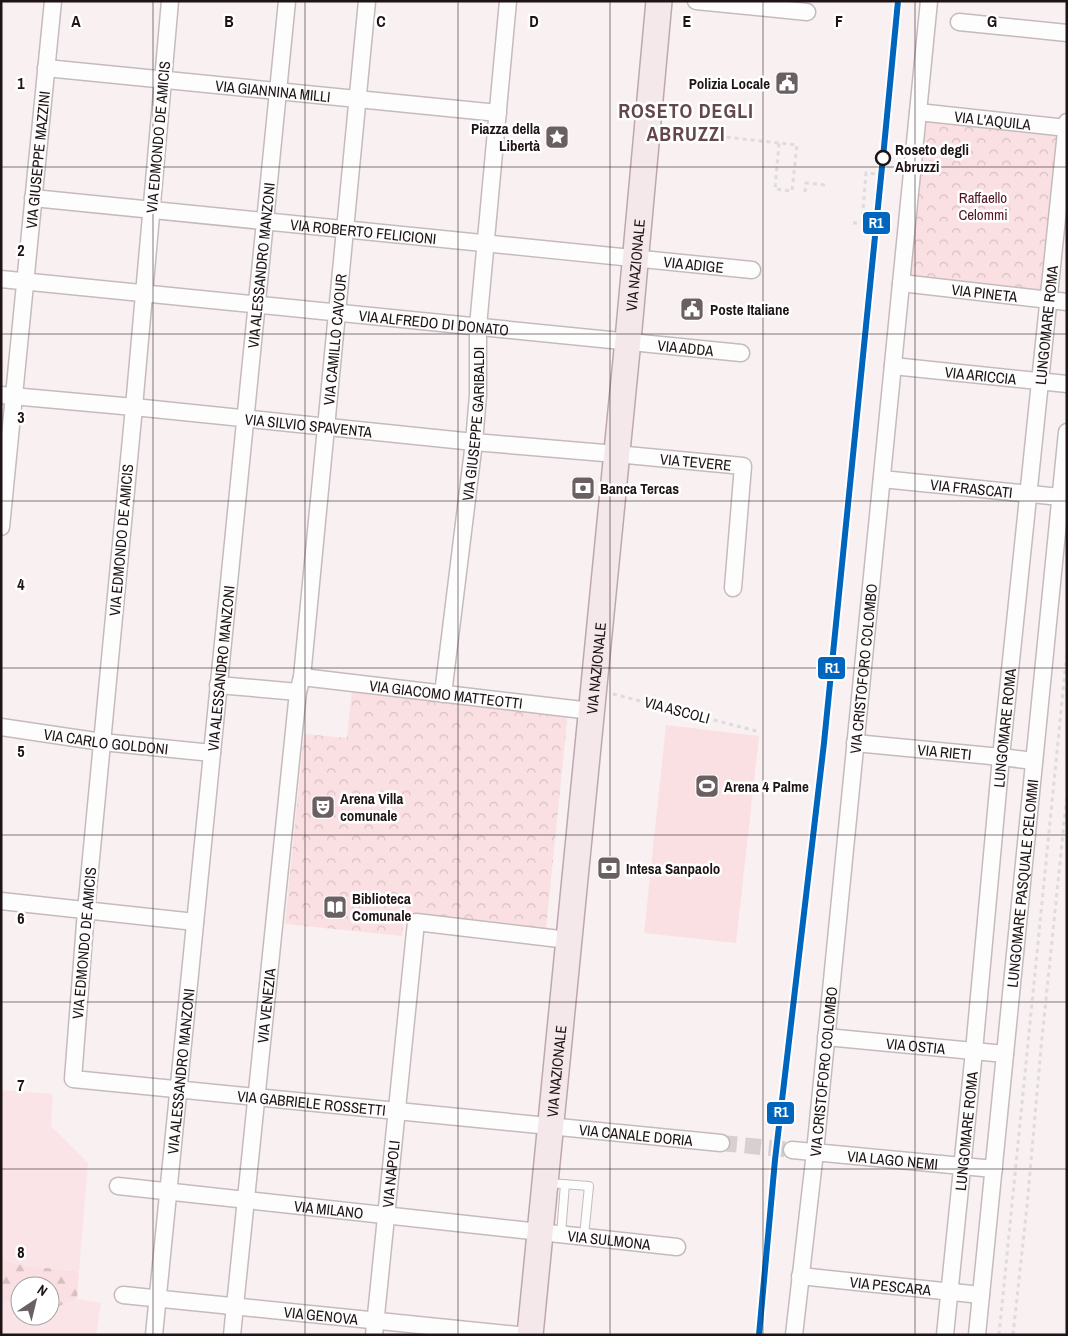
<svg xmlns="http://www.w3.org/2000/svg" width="1068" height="1336" viewBox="0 0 1068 1336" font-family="'Archivo Narrow',sans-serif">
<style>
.built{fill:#fbe4e8}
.forest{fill:url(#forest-firs)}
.park{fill:url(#park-crowns)}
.pitch{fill:#fbe0e3}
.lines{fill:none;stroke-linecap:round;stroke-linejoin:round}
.street-tunnel{stroke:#d7cfd0;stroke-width:16;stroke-dasharray:16 8;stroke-linecap:butt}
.lane-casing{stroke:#c5bbbc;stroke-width:10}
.street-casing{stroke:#c5bbbc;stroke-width:19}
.primary-casing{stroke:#bda8ad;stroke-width:28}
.path{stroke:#dedcdc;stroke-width:3;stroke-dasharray:4 4;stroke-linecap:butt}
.lane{stroke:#fefdfd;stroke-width:8}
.street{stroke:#fefdfd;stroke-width:16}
.primary{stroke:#f4e8eb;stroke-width:25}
.rail-1-casing{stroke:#fff;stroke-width:10}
.rail-1{stroke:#0065bd;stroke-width:6}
.grid{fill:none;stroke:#1e1315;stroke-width:1;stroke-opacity:0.55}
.stop-dot{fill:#fff;stroke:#1e1315;stroke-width:2.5}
.labels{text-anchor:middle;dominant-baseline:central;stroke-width:5;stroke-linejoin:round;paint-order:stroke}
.poi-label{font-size:15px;font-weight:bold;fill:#1e1315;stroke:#fff;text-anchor:start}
.street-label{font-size:15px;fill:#1e1315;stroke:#fff}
.stop-label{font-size:15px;font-weight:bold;fill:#1e1315;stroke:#fff;text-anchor:start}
.park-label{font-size:15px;fill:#501525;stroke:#fff}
.district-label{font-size:20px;font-weight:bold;letter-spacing:1px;fill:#64474c;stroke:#fff}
.grid-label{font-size:16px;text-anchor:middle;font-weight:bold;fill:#1e1315;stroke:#fff;stroke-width:5;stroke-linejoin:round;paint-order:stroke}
.line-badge{stroke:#fff;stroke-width:2}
.badge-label{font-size:14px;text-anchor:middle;font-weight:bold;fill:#fff}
</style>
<defs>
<pattern id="forest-firs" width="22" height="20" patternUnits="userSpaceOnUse" patternTransform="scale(1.25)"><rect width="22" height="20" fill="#fbe0e3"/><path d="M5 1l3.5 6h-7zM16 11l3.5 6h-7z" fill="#d7bfc2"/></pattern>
<pattern id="park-crowns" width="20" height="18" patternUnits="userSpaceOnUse" patternTransform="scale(1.25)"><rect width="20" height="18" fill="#fbe0e3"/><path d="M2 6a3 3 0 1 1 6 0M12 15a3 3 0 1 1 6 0" fill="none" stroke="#d7bfc2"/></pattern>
</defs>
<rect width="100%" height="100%" fill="#f8f0f1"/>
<g class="built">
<polygon points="1,1090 53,1094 51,1126 88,1163 79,1272 22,1265 1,1259"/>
<polygon points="77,1299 101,1303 96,1335 1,1335 1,1301 20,1302 20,1316 50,1316 50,1305 59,1306"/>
</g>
<polygon class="forest" points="1,1259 22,1265 79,1272 77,1299 59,1306 50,1305 50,1286 20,1286 20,1302 1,1301"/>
<g class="park">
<polygon points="923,118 1060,133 1044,293 907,278"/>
<polygon points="352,690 568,712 546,929 406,915 404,915 402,936 285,924 304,734 347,738"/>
</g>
<polygon class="pitch" points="666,725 759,736 736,943 644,933"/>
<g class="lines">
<polyline class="street-tunnel" points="721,1143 792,1150"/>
<g class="lane-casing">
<g id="lane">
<polyline points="549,1183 589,1186 584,1236"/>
<polyline points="561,1234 565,1184"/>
</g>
</g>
<g class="street-casing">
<g id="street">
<path id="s1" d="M170 1 134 407 86 911 73 1079 721 1143"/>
<polyline points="696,1 807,12"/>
<polyline points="959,22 1067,33"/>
<path id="s2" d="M46 68 498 113"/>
<path id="s3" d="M918 112 1067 128"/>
<path id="s4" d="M33 198 752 270"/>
<path id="s5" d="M1 279 741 353"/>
<path id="s6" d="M901 283 1067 302"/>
<path id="s7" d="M893 366 1067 384"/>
<path id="s8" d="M1 395 134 407 474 442 616 454 743 466 733 588"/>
<path id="s9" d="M882 479 1060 497"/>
<path id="s10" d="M1 527 53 1"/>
<path id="s11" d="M302 677 591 711"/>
<polyline points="218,685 298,692"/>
<path id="s12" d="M443 694 474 442 478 395V326L508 1"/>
<path id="s13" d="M1 727 102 742 212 753"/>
<path id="s14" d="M855 743 1001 757 1034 761"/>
<polyline points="1,901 195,922"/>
<path id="s15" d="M826 1037 1005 1054"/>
<path id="s16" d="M792 1150 994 1169"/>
<path id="s17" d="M118 1186 677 1247"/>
<path id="s18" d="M800 1276 981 1295"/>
<path id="s19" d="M123 1295 518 1335"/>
<path id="s20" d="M154 1335 287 1"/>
<path id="s21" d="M232 1335 298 692 302 677 367 1"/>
<path id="s22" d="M374 1335 416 922 568 940"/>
<path id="s23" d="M794 1335 815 1152 929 1"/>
<path id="s24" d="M945 1335 974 1051 1001 757 1067 122"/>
<path id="s25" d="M977 1335 1067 432"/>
</g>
</g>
<g class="primary-casing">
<g id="primary">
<path id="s26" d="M530 1335 628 340 659 1"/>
</g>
</g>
<g class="path">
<polyline points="671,131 797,145 792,191 775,189 779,143"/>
<polyline points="805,192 806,183 826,185"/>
<polyline points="853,223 862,223 866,173 876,174"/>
<polyline points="613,694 760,732"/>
<polyline points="999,1335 1067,651"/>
<polyline points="1013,1335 1027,1206 1041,1048 1067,794"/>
</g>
<use href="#lane" class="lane"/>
<use href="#street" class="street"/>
<use href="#primary" class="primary"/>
<g class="rail-1-casing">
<polyline id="rail-1" points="759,1335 775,1160 824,743 884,147 898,1"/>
</g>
<use href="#rail-1" class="rail-1"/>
</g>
<path class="grid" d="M153 1V1335M305 1V1335M458 1V1335M610 1V1335M763 1V1335M915 1V1335M1 167H1067M1 334H1067M1 501H1067M1 668H1067M1 835H1067M1 1002H1067M1 1169H1067"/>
<defs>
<g id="civic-square" transform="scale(1.25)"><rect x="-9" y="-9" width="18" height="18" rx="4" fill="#6a6062" stroke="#fff"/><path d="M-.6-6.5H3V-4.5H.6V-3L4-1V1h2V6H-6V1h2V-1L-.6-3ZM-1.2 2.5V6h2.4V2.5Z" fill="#fff"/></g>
<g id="sight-square" transform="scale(1.25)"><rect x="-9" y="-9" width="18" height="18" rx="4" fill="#6a6062" stroke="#fff"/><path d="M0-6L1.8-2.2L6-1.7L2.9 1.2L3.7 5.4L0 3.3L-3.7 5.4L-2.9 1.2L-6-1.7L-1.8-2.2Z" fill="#fff"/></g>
<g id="bank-square" transform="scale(1.25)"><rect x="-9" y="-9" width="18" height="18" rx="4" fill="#6a6062" stroke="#fff"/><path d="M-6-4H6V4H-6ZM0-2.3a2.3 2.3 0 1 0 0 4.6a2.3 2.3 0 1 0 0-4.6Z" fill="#fff"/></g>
<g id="stadium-square" transform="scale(1.25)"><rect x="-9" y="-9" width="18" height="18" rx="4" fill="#6a6062" stroke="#fff"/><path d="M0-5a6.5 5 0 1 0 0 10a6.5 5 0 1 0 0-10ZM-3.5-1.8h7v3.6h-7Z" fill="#fff"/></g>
<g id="theatre-square" transform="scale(1.25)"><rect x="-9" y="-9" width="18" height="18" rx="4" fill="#6a6062" stroke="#fff"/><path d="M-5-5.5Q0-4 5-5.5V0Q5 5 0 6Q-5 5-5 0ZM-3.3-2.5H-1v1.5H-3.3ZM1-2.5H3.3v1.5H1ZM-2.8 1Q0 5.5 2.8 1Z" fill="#fff"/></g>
<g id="library-square" transform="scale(1.25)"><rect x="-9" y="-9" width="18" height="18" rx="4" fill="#6a6062" stroke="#fff"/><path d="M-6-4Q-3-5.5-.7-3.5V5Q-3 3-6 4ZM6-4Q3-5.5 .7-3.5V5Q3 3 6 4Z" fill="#fff"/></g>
</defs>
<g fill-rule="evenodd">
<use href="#civic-square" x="787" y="83"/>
<use href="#sight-square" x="557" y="137"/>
<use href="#civic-square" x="692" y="309"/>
<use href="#bank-square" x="583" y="488"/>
<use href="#stadium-square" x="707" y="786"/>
<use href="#theatre-square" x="323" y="807"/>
<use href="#bank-square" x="609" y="868"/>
<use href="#library-square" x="335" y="907"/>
</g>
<circle class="stop-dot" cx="883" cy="158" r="7"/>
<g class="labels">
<g class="poi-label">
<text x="770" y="83" text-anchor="end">Polizia Locale</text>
<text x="540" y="128" text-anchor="end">Piazza della<tspan x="540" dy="17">Libertà</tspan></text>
<text x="710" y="309">Poste Italiane</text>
<text x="600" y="488">Banca Tercas</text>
<text x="724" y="786">Arena 4 Palme</text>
<text x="340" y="798">Arena Villa<tspan x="340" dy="17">comunale</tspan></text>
<text x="626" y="868">Intesa Sanpaolo</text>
<text x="352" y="898">Biblioteca<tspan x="352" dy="17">Comunale</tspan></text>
</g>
<g class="street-label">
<text stroke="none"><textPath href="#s2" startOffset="228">VIA GIANNINA MILLI</textPath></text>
<text stroke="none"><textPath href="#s3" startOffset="75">VIA L'AQUILA</textPath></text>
<text transform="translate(158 137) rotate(-85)">VIA EDMONDO DE AMICIS</text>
<text stroke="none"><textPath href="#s10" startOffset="369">VIA GIUSEPPE MAZZINI</textPath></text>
<text stroke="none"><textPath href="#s4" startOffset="332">VIA ROBERTO FELICIONI</textPath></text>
<text stroke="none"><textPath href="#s4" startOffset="664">VIA ADIGE</textPath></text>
<text stroke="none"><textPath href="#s20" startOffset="1075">VIA ALESSANDRO MANZONI</textPath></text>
<text stroke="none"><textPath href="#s26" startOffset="1075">VIA NAZIONALE</textPath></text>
<text stroke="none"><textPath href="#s6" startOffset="84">VIA PINETA</textPath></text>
<text stroke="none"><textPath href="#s5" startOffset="435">VIA ALFREDO DI DONATO</textPath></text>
<text stroke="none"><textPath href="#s24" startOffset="1015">LUNGOMARE ROMA</textPath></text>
<text stroke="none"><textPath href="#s21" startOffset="1001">VIA CAMILLO CAVOUR</textPath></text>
<text stroke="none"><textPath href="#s5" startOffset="688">VIA ADDA</textPath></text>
<text stroke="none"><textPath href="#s7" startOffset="88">VIA ARICCIA</textPath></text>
<text stroke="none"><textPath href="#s12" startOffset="272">VIA GIUSEPPE GARIBALDI</textPath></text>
<text stroke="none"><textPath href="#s8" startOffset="309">VIA SILVIO SPAVENTA</textPath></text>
<text stroke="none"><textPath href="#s8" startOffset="698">VIA TEVERE</textPath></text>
<text stroke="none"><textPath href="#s9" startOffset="90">VIA FRASCATI</textPath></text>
<text transform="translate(121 540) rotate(-85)">VIA EDMONDO DE AMICIS</text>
<text stroke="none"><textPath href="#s20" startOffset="670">VIA ALESSANDRO MANZONI</textPath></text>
<text stroke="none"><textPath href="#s26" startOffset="670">VIA NAZIONALE</textPath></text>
<text stroke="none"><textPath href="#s23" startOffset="670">VIA CRISTOFORO COLOMBO</textPath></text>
<text stroke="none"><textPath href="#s11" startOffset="145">VIA GIACOMO MATTEOTTI</textPath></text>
<text transform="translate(677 710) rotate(15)">VIA ASCOLI</text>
<text stroke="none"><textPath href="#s24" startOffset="610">LUNGOMARE ROMA</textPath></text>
<text stroke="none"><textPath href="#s13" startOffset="106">VIA CARLO GOLDONI</textPath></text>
<text stroke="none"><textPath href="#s14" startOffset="90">VIA RIETI</textPath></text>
<text stroke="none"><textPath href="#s25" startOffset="454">LUNGOMARE PASQUALE CELOMMI</textPath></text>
<text transform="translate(84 943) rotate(-85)">VIA EDMONDO DE AMICIS</text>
<text stroke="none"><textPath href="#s21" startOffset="331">VIA VENEZIA</textPath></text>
<text stroke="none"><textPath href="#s15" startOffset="90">VIA OSTIA</textPath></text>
<text stroke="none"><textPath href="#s20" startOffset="265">VIA ALESSANDRO MANZONI</textPath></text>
<text stroke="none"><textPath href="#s26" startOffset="265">VIA NAZIONALE</textPath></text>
<text stroke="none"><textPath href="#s23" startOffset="265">VIA CRISTOFORO COLOMBO</textPath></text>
<text stroke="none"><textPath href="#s1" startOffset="1322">VIA GABRIELE ROSSETTI</textPath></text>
<text stroke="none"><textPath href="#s24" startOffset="205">LUNGOMARE ROMA</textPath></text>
<text stroke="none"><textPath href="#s1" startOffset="1648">VIA CANALE DORIA</textPath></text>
<text stroke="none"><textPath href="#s16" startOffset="101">VIA LAGO NEMI</textPath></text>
<text stroke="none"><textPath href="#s22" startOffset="162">VIA NAPOLI</textPath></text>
<text stroke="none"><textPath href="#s17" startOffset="212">VIA MILANO</textPath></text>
<text stroke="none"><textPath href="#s17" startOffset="494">VIA SULMONA</textPath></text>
<text stroke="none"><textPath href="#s18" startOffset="91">VIA PESCARA</textPath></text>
<text stroke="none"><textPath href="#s19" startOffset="199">VIA GENOVA</textPath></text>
</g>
<g class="stop-label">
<text x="895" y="149">Roseto degli<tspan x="895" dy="17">Abruzzi</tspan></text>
</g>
<g class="park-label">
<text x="983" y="197">Raffaello<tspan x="983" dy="17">Celommi</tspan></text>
</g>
<g class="district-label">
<text x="686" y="110">ROSETO DEGLI<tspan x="686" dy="23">ABRUZZI</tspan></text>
</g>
</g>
<g class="grid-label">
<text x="76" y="27">A</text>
<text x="229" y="27">B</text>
<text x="381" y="27">C</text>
<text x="534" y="27">D</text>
<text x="687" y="27">E</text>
<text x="839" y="27">F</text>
<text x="992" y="27">G</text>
<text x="21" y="89">1</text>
<text x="21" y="256">2</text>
<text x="21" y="423">3</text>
<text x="21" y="590">4</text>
<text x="21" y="757">5</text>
<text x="21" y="924">6</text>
<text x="21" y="1091">7</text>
<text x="21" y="1258">8</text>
</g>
<g class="line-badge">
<rect x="862" y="211" width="29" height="24" rx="5" fill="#0065bd"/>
<rect x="817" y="656" width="29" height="24" rx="5" fill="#0065bd"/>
<rect x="766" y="1101" width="29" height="24" rx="5" fill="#0065bd"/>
</g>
<g class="badge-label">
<text x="876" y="228">R1</text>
<text x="832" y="673">R1</text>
<text x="781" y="1117">R1</text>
</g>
<rect width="1068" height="1336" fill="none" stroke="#1e1315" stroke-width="5"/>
<g transform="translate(35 1301) rotate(35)"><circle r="24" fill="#ffffff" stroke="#a5a1a1"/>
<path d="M0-4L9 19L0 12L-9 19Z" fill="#6a6062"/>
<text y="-8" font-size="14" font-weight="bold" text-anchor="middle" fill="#1e1315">N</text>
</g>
</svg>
